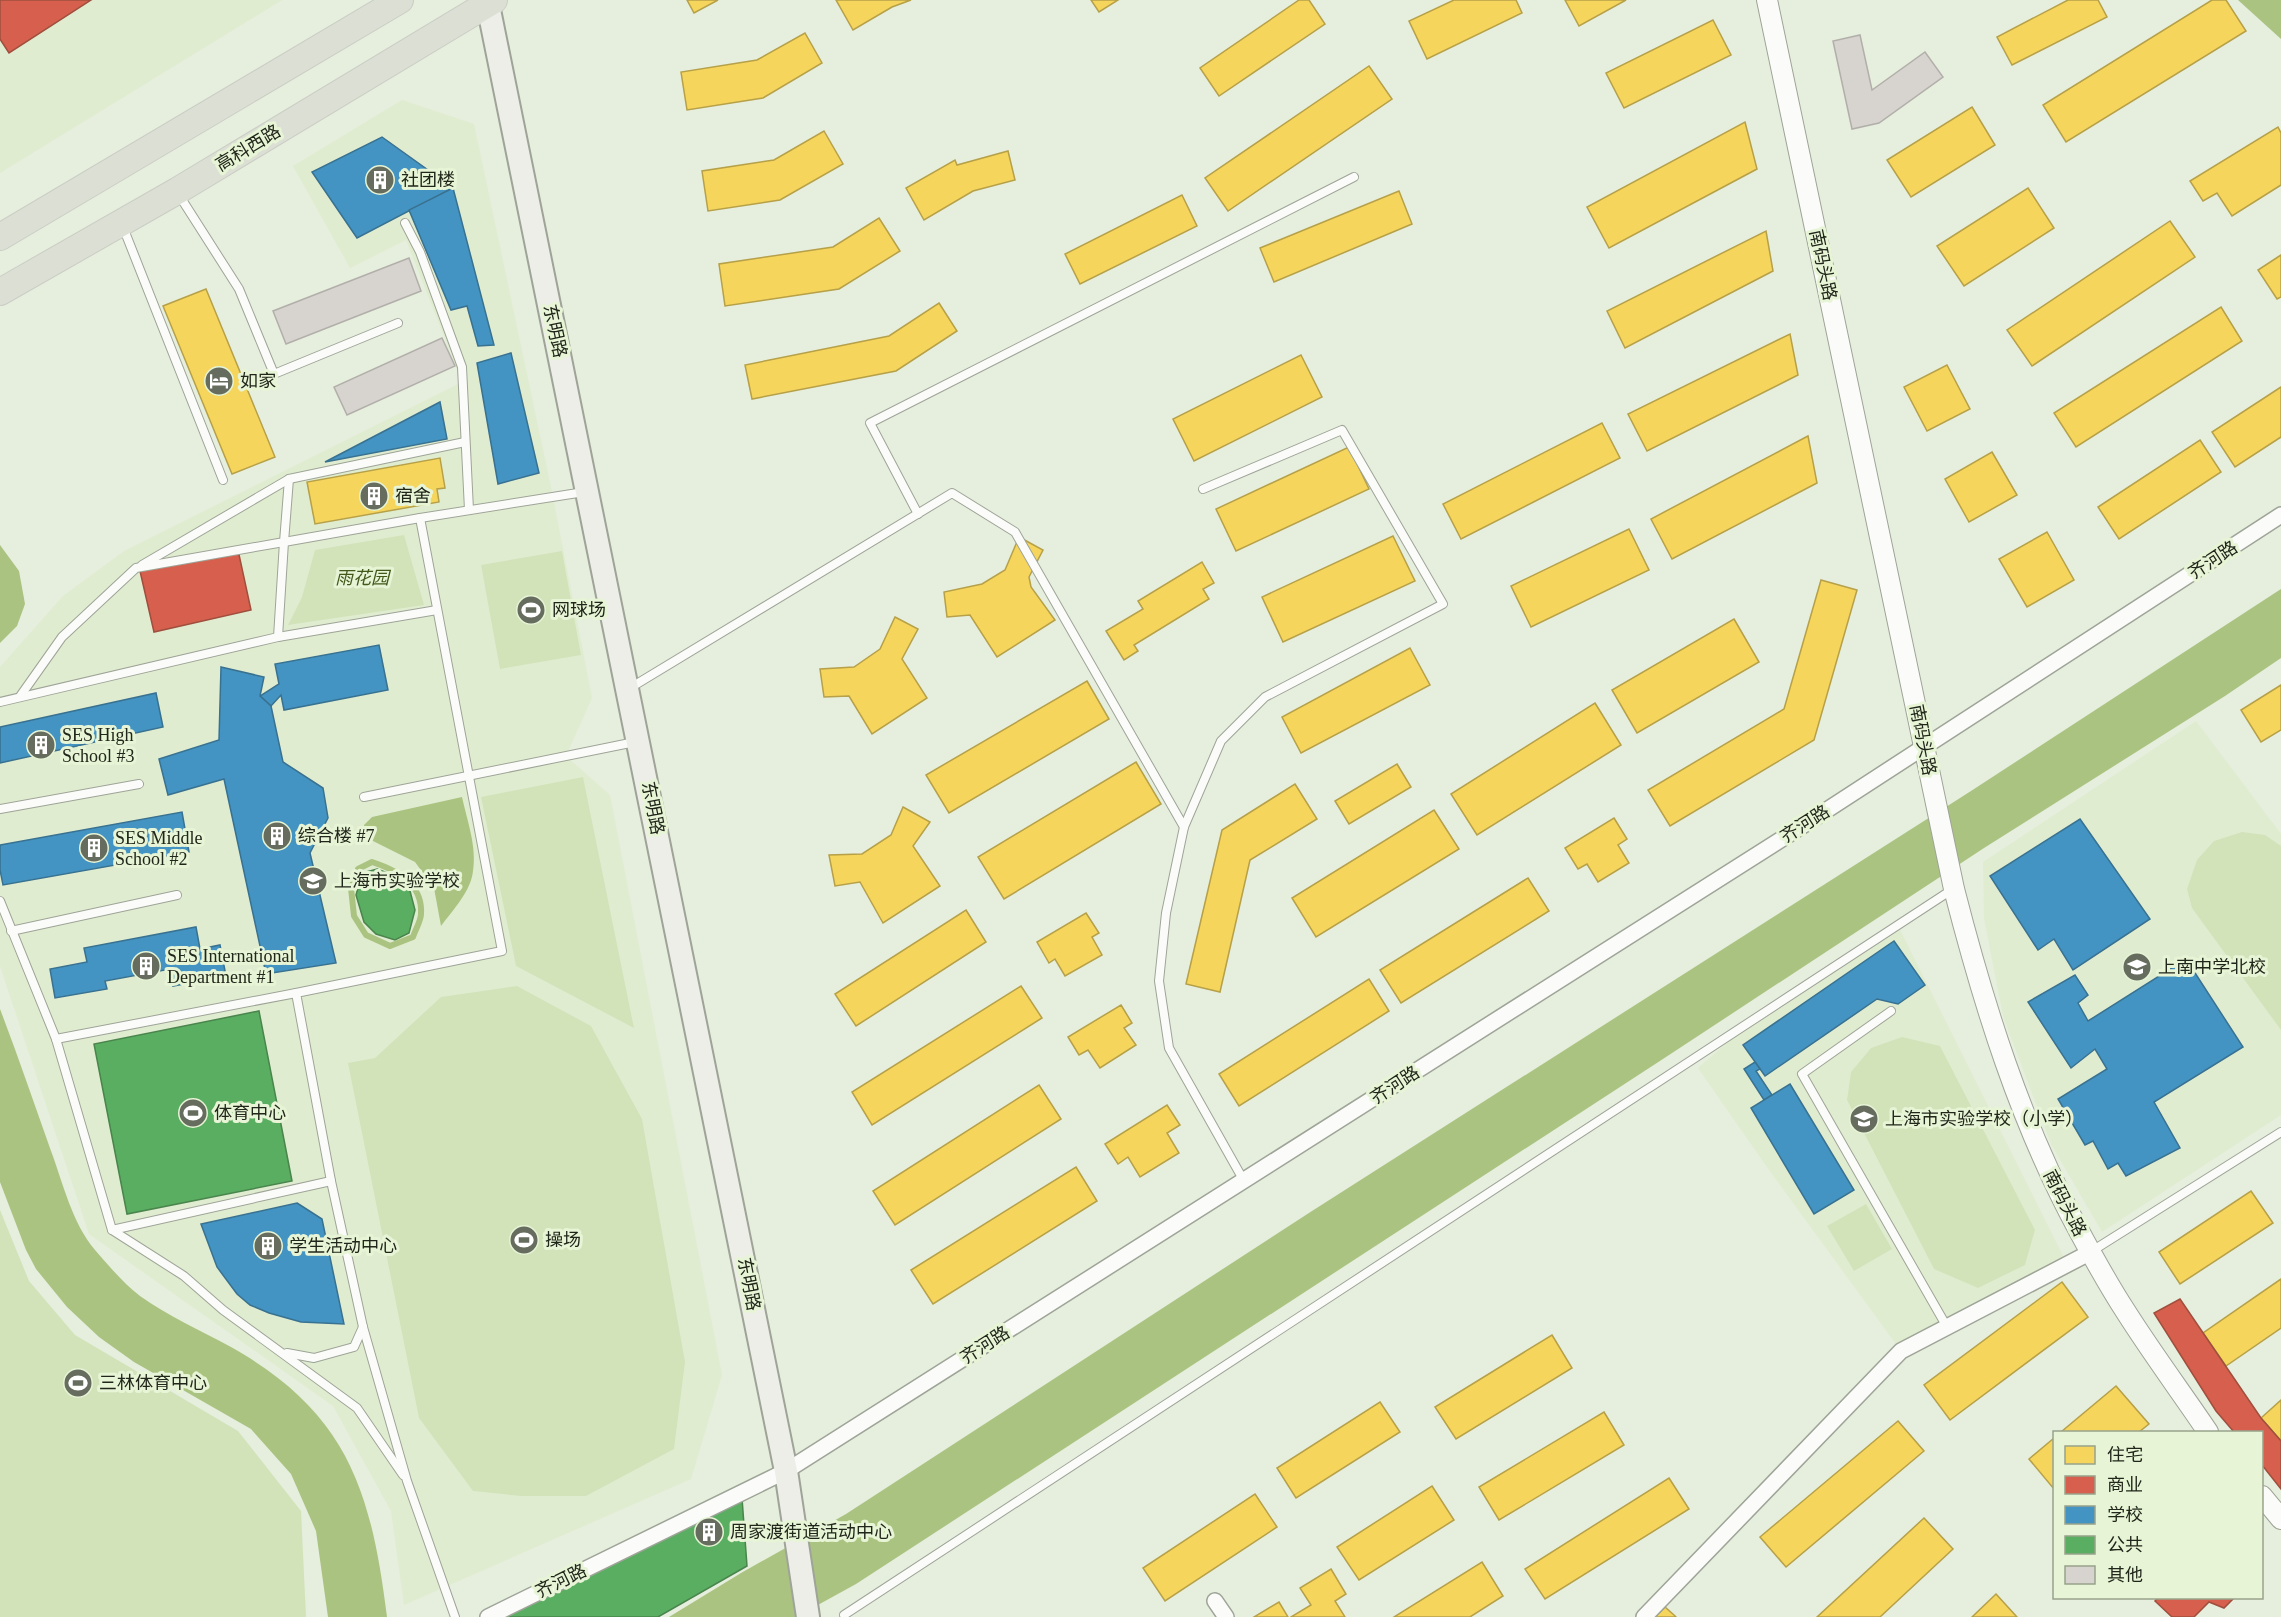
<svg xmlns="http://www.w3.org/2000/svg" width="2281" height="1617" viewBox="0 0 2281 1617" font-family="'Times New Roman','Noto Sans SC',serif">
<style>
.built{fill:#e0ecd0}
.green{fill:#d2e3ba}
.water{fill:#aac381}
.homes{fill:#f6d55c;stroke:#b6a048;stroke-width:1.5}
.shops{fill:#d6604d;stroke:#a04f3e;stroke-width:1.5}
.schools{fill:#4393c3;stroke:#397290;stroke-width:1.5}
.public{fill:#5aae61;stroke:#49854c;stroke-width:1.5}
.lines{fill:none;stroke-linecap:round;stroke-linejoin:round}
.stream{stroke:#aac381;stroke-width:6}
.building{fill:#d7d4cf;stroke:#b2afaa;stroke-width:1.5}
.service-casing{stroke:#9ea497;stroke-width:10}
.minor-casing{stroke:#9ea497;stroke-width:18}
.tertiary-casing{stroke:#9ea497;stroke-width:22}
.secondary-casing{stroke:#9ea497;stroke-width:26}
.primary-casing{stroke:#cacdc5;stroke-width:28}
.service{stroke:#fbfcfa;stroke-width:8}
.minor{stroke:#fbfcfa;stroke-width:15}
.tertiary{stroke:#fbfcfa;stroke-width:20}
.secondary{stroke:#eceee7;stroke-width:22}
.primary{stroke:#dce0d4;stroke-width:26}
.labels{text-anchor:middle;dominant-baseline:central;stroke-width:6;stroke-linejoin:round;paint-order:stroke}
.street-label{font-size:18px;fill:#21261a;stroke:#e7f5d6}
.poi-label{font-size:18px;fill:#21261a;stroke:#e7f5d6;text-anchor:start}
.park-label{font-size:18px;font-style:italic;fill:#43591c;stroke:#e7f5d6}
</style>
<rect width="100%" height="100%" fill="#e6eedd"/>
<g class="built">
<polygon points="0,0 282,0 0,173"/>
<polygon points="402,100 474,124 553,497 592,698 566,756 610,795 722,1375 691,1479 404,1605 391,1511 333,1406 89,1234 0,966 0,667 63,596 124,551 462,382 406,240 350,268 293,166"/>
<polygon points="2196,721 2281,834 2281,1115 2102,1232 2051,1144 2003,1016 1984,918 1983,862"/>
<polygon points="1900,930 2067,1264 1901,1351 1769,1170 1698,1068 1728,1042"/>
</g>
<g class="green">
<polygon points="404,535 424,605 288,625 302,597 315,550"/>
<polygon points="562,551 581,655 500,669 481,565"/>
<polygon points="583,777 634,1028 516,966 481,797"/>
<polygon points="2242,832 2265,835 2281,846 2281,1030 2192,908 2187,889 2197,860 2214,841"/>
<polygon points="517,986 591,1026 642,1119 685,1362 674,1449 586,1496 521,1496 473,1491 419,1418 348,1063 375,1058 441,997"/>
<polygon points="1902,1037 1940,1046 2035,1230 2025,1265 1978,1288 1934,1269 1847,1100 1851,1072 1871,1048"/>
<polygon points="1866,1204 1892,1249 1854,1271 1827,1226"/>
<polygon points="0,1210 29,1281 75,1335 238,1431 301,1511 306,1617 0,1617"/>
</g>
<g class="water">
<polygon points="2238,0 2281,0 2281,39"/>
<polygon points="0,545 19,571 25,604 17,626 0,643"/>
<polygon points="2281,589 2281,658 2225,696 1984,848 1666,1057 856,1584 796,1617 669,1617 741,1573 846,1514 1312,1211 1971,791"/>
<path d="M462 797C467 820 477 847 473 871 471 891 453 910 441 926L434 888 415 862 365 837 364 825 372 817Z"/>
<path d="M0 1009C18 1056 34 1103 51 1151 63 1183 72 1223 95 1250 108 1265 124 1284 140 1296 168 1316 200 1330 231 1347 348 1413 371 1490 387 1617H328L316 1531 291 1474 251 1429 134 1362 99 1337 67 1307 36 1269 26 1250 0 1182Z"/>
</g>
<g class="homes">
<polygon points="687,0 718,0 694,13"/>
<polygon points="836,0 911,0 892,7 853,30"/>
<polygon points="1091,0 1118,0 1099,12"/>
<polygon points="1299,0 1309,0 1325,24 1219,96 1200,68"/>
<polygon points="1454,0 1516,0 1522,13 1427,59 1409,21"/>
<polygon points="1565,0 1626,0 1579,26"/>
<polygon points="2068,0 2098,0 2107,17 2012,65 1997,37"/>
<polygon points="2212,0 2226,0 2246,31 2066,142 2043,105"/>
<polygon points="1713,20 1731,55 1624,108 1606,73"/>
<polygon points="805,33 822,63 763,98 687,110 681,72 757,60"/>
<polygon points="1369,66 1392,99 1228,211 1205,178"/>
<polygon points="1972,107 1995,145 1911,197 1887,160"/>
<polygon points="1745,122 1757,169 1609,248 1587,207"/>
<polygon points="2278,127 2281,133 2281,185 2232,216 2217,193 2203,201 2190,181"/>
<polygon points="824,131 843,164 780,200 708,211 702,171 774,160"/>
<polygon points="1008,151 1015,180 973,191 924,220 906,188 955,160 957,165"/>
<polygon points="2028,188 2054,228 1964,286 1937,246"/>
<polygon points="1399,191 1412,224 1274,282 1260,248"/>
<polygon points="1182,195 1197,226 1080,284 1065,254"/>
<polygon points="879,218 900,251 839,289 725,306 719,264 833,247"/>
<polygon points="2170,221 2195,257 2032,366 2007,330"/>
<polygon points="1766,231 1773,271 1625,348 1607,311"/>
<polygon points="2281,255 2281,297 2277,299 2258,270"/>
<polygon points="206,289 275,457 232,474 163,306"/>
<polygon points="939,303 957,331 896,371 752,399 745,365 889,336"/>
<polygon points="2221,307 2242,341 2076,447 2054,413"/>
<polygon points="1790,334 1798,375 1647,451 1628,414"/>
<polygon points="1301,355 1322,397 1194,461 1173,419"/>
<polygon points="1947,365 1970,409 1927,431 1904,387"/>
<polygon points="2281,387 2281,437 2235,467 2212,432"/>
<polygon points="1602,423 1620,458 1461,539 1443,504"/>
<polygon points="1808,436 1817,483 1672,559 1651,519"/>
<polygon points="2200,440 2221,472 2119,539 2098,507"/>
<polygon points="1349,447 1369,489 1236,551 1216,509"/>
<polygon points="1992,452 2017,495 1969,522 1945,479"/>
<polygon points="440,458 445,488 437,489 439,502 315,524 307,482"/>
<polygon points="1629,529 1649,570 1531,627 1511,586"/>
<polygon points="2047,532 2074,580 2027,607 1999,559"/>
<polygon points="1393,536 1415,581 1283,642 1262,597"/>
<polygon points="1019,537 1043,550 1029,577 1031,587 1055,620 997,657 970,615 947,617 944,592 982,584 1005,570"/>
<polygon points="1202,562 1214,583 1203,589 1209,599 1134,645 1138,651 1124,660 1106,631 1143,609 1138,601"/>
<polygon points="1821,580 1857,590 1814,740 1670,826 1648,790 1784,709"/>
<polygon points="895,617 918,629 902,659 927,698 872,734 849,696 824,697 820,669 854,667 880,649"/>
<polygon points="1734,619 1759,662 1637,733 1612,690"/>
<polygon points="1410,648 1430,685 1301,753 1282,717"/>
<polygon points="1087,681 1109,719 949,813 926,775"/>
<polygon points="2281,685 2281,730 2261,742 2241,710"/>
<polygon points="1595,703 1621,745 1477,835 1451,794"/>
<polygon points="1136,762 1161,804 1004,899 978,857"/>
<polygon points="1397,764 1411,787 1349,824 1335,801"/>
<polygon points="1295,784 1317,819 1250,860 1220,992 1186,984 1222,830"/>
<polygon points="903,807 930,822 913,846 940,886 883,923 860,882 835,886 829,855 862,854 891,835"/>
<polygon points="1434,810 1459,849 1316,937 1292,898"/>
<polygon points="1614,818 1627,839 1618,845 1629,863 1598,882 1587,864 1578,869 1565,848"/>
<polygon points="1528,878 1549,911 1401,1003 1380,970"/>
<polygon points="966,910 986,942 856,1026 835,994"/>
<polygon points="1086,913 1099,933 1092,937 1102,955 1065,976 1055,959 1049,963 1037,942"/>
<polygon points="1369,979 1389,1011 1239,1106 1219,1074"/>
<polygon points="1021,986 1042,1018 872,1125 852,1092"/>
<polygon points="1121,1005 1132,1023 1124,1028 1136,1045 1100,1068 1088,1050 1079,1055 1068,1037"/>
<polygon points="1039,1085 1061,1119 895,1225 873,1191"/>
<polygon points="1167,1105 1180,1125 1167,1133 1179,1153 1140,1177 1128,1157 1118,1164 1105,1144"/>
<polygon points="1076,1167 1097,1201 933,1304 911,1270"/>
<polygon points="2251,1191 2273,1223 2180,1284 2159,1252"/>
<polygon points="2281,1279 2281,1328 2226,1366 2203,1333"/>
<polygon points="2062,1282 2088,1317 1950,1420 1924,1385"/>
<polygon points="1552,1335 1572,1368 1456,1439 1435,1407"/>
<polygon points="2116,1386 2149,1424 2139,1432 2061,1432"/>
<polygon points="2281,1400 2281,1441 2261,1418"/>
<polygon points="1380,1402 1400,1432 1296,1498 1277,1468"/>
<polygon points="1604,1412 1624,1445 1499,1520 1479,1487"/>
<polygon points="1898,1421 1924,1451 1786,1567 1760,1537"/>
<polygon points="2054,1438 2054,1489 2029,1459"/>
<polygon points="1669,1478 1689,1509 1545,1599 1525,1569"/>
<polygon points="1432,1486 1454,1520 1359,1580 1337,1547"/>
<polygon points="1255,1494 1277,1527 1165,1601 1143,1568"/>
<polygon points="1924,1518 1953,1549 1880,1617 1817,1617"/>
<polygon points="1482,1562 1503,1596 1470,1617 1394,1617"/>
<polygon points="1331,1569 1346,1594 1335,1601 1345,1617 1291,1617 1311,1605 1300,1588"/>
<polygon points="1996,1594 2017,1617 1972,1617"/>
<polygon points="1279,1602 1288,1617 1254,1617"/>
<polygon points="1665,1607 1674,1615 1676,1617 1655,1617"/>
</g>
<g class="shops">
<polygon points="0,0 91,0 9,53 0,39"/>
<polygon points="238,550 251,610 154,632 140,571"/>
<polygon points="2180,1299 2261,1418 2281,1441 2281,1489 2262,1465 2262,1432 2234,1432 2216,1411 2154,1313"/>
<polygon points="2158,1598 2234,1598 2224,1608 2209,1602 2194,1617 2172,1617 2155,1601"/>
</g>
<g class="schools">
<polygon points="382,137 453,188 357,238 312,172"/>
<polygon points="453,188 494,345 478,346 467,306 451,310 409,210"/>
<polygon points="511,353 539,473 498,484 477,363"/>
<polygon points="440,402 447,439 325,462"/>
<polygon points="379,645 388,690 284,710 281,695 271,706 260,696 279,684 275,664"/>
<polygon points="221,667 264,677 260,696 271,706 283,762 323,788 328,818 310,853 336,963 266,974 224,779 168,795 159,759 219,740"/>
<polygon points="156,693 163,727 0,763 0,727"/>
<polygon points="182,812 189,852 3,885 0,870 0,845"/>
<polygon points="2080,819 2150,919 2073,970 2054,939 2038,950 1990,876"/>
<polygon points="196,927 200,949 220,945 226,976 173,986 170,969 105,981 107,989 55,998 50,969 87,962 84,948"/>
<polygon points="1894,941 1925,985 1898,1004 1877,999 1765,1076 1743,1045"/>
<polygon points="2186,959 2243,1047 2154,1102 2180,1148 2126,1176 2118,1163 2108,1169 2093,1141 2085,1145 2058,1099 2107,1069 2095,1049 2071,1068 2028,1002 2075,975 2088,995 2078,1003 2088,1021"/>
<polygon points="1755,1062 1760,1069 1756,1071 1772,1095 1764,1100 1744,1069"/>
<polygon points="1790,1084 1854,1190 1814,1214 1751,1108"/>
<polygon points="297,1203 322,1219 344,1324 301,1322 269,1313 250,1305 237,1294 217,1267 201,1224"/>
</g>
<g class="public">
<polygon points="377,869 395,876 410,891 415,910 409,933 395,940 376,934 364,922 356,895 362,873"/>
<polygon points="259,1011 292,1181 127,1214 94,1044"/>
<polygon points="742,1498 747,1566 658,1617 505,1617"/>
</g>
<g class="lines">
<path class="stream" d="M372 862C397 870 423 884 421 914 421 921 415 930 413 937L390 946 366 935 354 916 351 888 358 869Z"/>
</g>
<g class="building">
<polygon points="1860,35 1872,90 1925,52 1943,77 1879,123 1852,129 1833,41"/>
<polygon points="409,258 421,291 286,344 273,311"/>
<polygon points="442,338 455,366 347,415 334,387"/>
</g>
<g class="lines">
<g class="service-casing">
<g id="service">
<polyline points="179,195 239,289 274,374 398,323"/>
<polyline points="405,223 420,252 462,367 469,510"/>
<polyline points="123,227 223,480"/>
<polyline points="1203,489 1342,430 1443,604 1265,697 1221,741 1184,827 1166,913 1159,981 1169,1048 1244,1181"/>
<polyline points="918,514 870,423 1354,177"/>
<polyline points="420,518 584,492"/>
<polyline points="142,565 289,479"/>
<polyline points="278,637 437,610"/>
<polyline points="630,688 952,493 1015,532 1184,827"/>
<polyline points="21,695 62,637 136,568 284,542 289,479 465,442"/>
<polyline points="0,702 278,637 284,542 420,518 502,951 296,993 331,1181 363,1327 407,1481 455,1617"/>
<polyline points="364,797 635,742"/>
<polyline points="0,809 139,784"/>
<polyline points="0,901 56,1039 112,1230 184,1276 223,1310 357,1408 403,1475"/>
<polyline points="11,931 177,895"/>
<polyline points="1891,1011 1802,1074 1947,1327"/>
<polyline points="56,1039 296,993"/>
<polyline points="112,1230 331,1181"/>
<polyline points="2092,1251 2281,1132"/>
<polyline points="287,1353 314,1358 354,1347 363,1327"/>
<polyline points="844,1615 1953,889"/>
</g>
</g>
<g class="minor-casing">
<g id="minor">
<polyline points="1215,1601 1226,1617"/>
<polyline points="488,1617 786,1471 1810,821 2281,515"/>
<polyline points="1644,1617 1901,1351 2091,1252"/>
</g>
</g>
<g class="tertiary-casing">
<g id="tertiary">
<path d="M1767 0 1954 889C1984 1006 2020 1122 2078 1229 2093 1257 2109 1286 2126 1312 2152 1353 2181 1392 2208 1432"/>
<polyline points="2262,1496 2281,1519"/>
</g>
</g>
<g class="secondary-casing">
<polyline id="secondary" points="487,0 786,1471 808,1617"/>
</g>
<g class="primary-casing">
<g id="primary">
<polyline points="0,237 400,0"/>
<polyline points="0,292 177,191 494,0"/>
</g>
</g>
<use href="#service" class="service"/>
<use href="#minor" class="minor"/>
<use href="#tertiary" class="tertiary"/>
<use href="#secondary" class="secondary"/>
<use href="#primary" class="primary"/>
</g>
<defs>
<g id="building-disc" transform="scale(1.5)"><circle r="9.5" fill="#666c5e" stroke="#e7f5d6"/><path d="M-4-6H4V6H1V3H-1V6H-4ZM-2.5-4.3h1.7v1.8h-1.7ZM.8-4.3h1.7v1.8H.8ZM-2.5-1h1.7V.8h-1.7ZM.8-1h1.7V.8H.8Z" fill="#fff"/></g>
<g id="hotel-disc" transform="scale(1.5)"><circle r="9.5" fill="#666c5e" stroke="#e7f5d6"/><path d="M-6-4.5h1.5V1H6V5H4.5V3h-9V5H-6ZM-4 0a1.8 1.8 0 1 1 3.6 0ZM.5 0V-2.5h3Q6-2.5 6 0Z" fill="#fff"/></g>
<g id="stadium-disc" transform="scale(1.5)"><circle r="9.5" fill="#666c5e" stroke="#e7f5d6"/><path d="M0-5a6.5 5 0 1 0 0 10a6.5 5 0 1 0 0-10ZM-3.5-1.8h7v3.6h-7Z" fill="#fff"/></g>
<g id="school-disc" transform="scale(1.5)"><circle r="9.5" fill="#666c5e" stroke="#e7f5d6"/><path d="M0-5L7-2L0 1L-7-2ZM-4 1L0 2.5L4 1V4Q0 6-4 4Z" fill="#fff"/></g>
</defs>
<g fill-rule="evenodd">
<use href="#building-disc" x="380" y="180"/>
<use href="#hotel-disc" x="219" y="381"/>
<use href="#building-disc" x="374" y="496"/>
<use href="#stadium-disc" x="531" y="610"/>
<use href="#building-disc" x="41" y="745"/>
<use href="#building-disc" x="277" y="836"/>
<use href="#building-disc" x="94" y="848"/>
<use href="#school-disc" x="313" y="881"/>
<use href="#building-disc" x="146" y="966"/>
<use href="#school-disc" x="2137" y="967"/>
<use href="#stadium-disc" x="193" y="1113"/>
<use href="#school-disc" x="1864" y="1119"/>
<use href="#stadium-disc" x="524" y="1240"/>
<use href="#building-disc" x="268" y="1246"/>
<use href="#stadium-disc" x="78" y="1383"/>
<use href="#building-disc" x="709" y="1532"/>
</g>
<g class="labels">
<g class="street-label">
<text transform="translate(248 148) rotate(-31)">高科西路</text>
<text transform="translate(1823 265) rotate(78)">南码头路</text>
<text transform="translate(555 331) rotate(78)">东明路</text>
<text transform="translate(2213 560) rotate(-33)">齐河路</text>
<text transform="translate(1923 740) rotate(79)">南码头路</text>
<text transform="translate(653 808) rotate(79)">东明路</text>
<text transform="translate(1805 824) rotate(-32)">齐河路</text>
<text transform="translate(1395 1085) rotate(-33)">齐河路</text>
<text transform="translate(2065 1203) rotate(63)">南码头路</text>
<text transform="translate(749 1284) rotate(79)">东明路</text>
<text transform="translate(985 1345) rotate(-32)">齐河路</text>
<text transform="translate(561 1581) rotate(-26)">齐河路</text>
</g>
<g class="poi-label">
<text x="401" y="180">社团楼</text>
<text x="240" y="381">如家</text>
<text x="395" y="496">宿舍</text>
<text x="552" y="610">网球场</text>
<text x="62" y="735">SES High<tspan x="62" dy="21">School #3</tspan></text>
<text x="298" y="836">综合楼 #7</text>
<text x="115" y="838">SES Middle<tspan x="115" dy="21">School #2</tspan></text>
<text x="334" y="881">上海市实验学校</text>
<text x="167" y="956">SES International<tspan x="167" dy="21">Department #1</tspan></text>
<text x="2158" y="967">上南中学北校</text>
<text x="214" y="1113">体育中心</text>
<text x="1885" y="1119">上海市实验学校（小学）</text>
<text x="545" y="1240">操场</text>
<text x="289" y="1246">学生活动中心</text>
<text x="99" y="1383">三林体育中心</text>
<text x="730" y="1532">周家渡街道活动中心</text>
</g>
<g class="park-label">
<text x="362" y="578">雨花园</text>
</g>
</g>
<rect x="2053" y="1431" width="210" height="168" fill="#e7f5d6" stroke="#98a28b" stroke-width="1.5"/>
<rect x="2065" y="1446" width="30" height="18" fill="#f6d55c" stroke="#98a28b" stroke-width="1.5"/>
<text x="2107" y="1461" font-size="18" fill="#21261a">住宅</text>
<rect x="2065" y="1476" width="30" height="18" fill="#d6604d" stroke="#98a28b" stroke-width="1.5"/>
<text x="2107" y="1491" font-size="18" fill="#21261a">商业</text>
<rect x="2065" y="1506" width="30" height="18" fill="#4393c3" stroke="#98a28b" stroke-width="1.5"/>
<text x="2107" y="1521" font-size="18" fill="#21261a">学校</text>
<rect x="2065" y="1536" width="30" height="18" fill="#5aae61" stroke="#98a28b" stroke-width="1.5"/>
<text x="2107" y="1551" font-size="18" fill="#21261a">公共</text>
<rect x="2065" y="1566" width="30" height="18" fill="#d7d4cf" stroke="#98a28b" stroke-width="1.5"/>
<text x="2107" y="1581" font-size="18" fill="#21261a">其他</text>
</svg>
